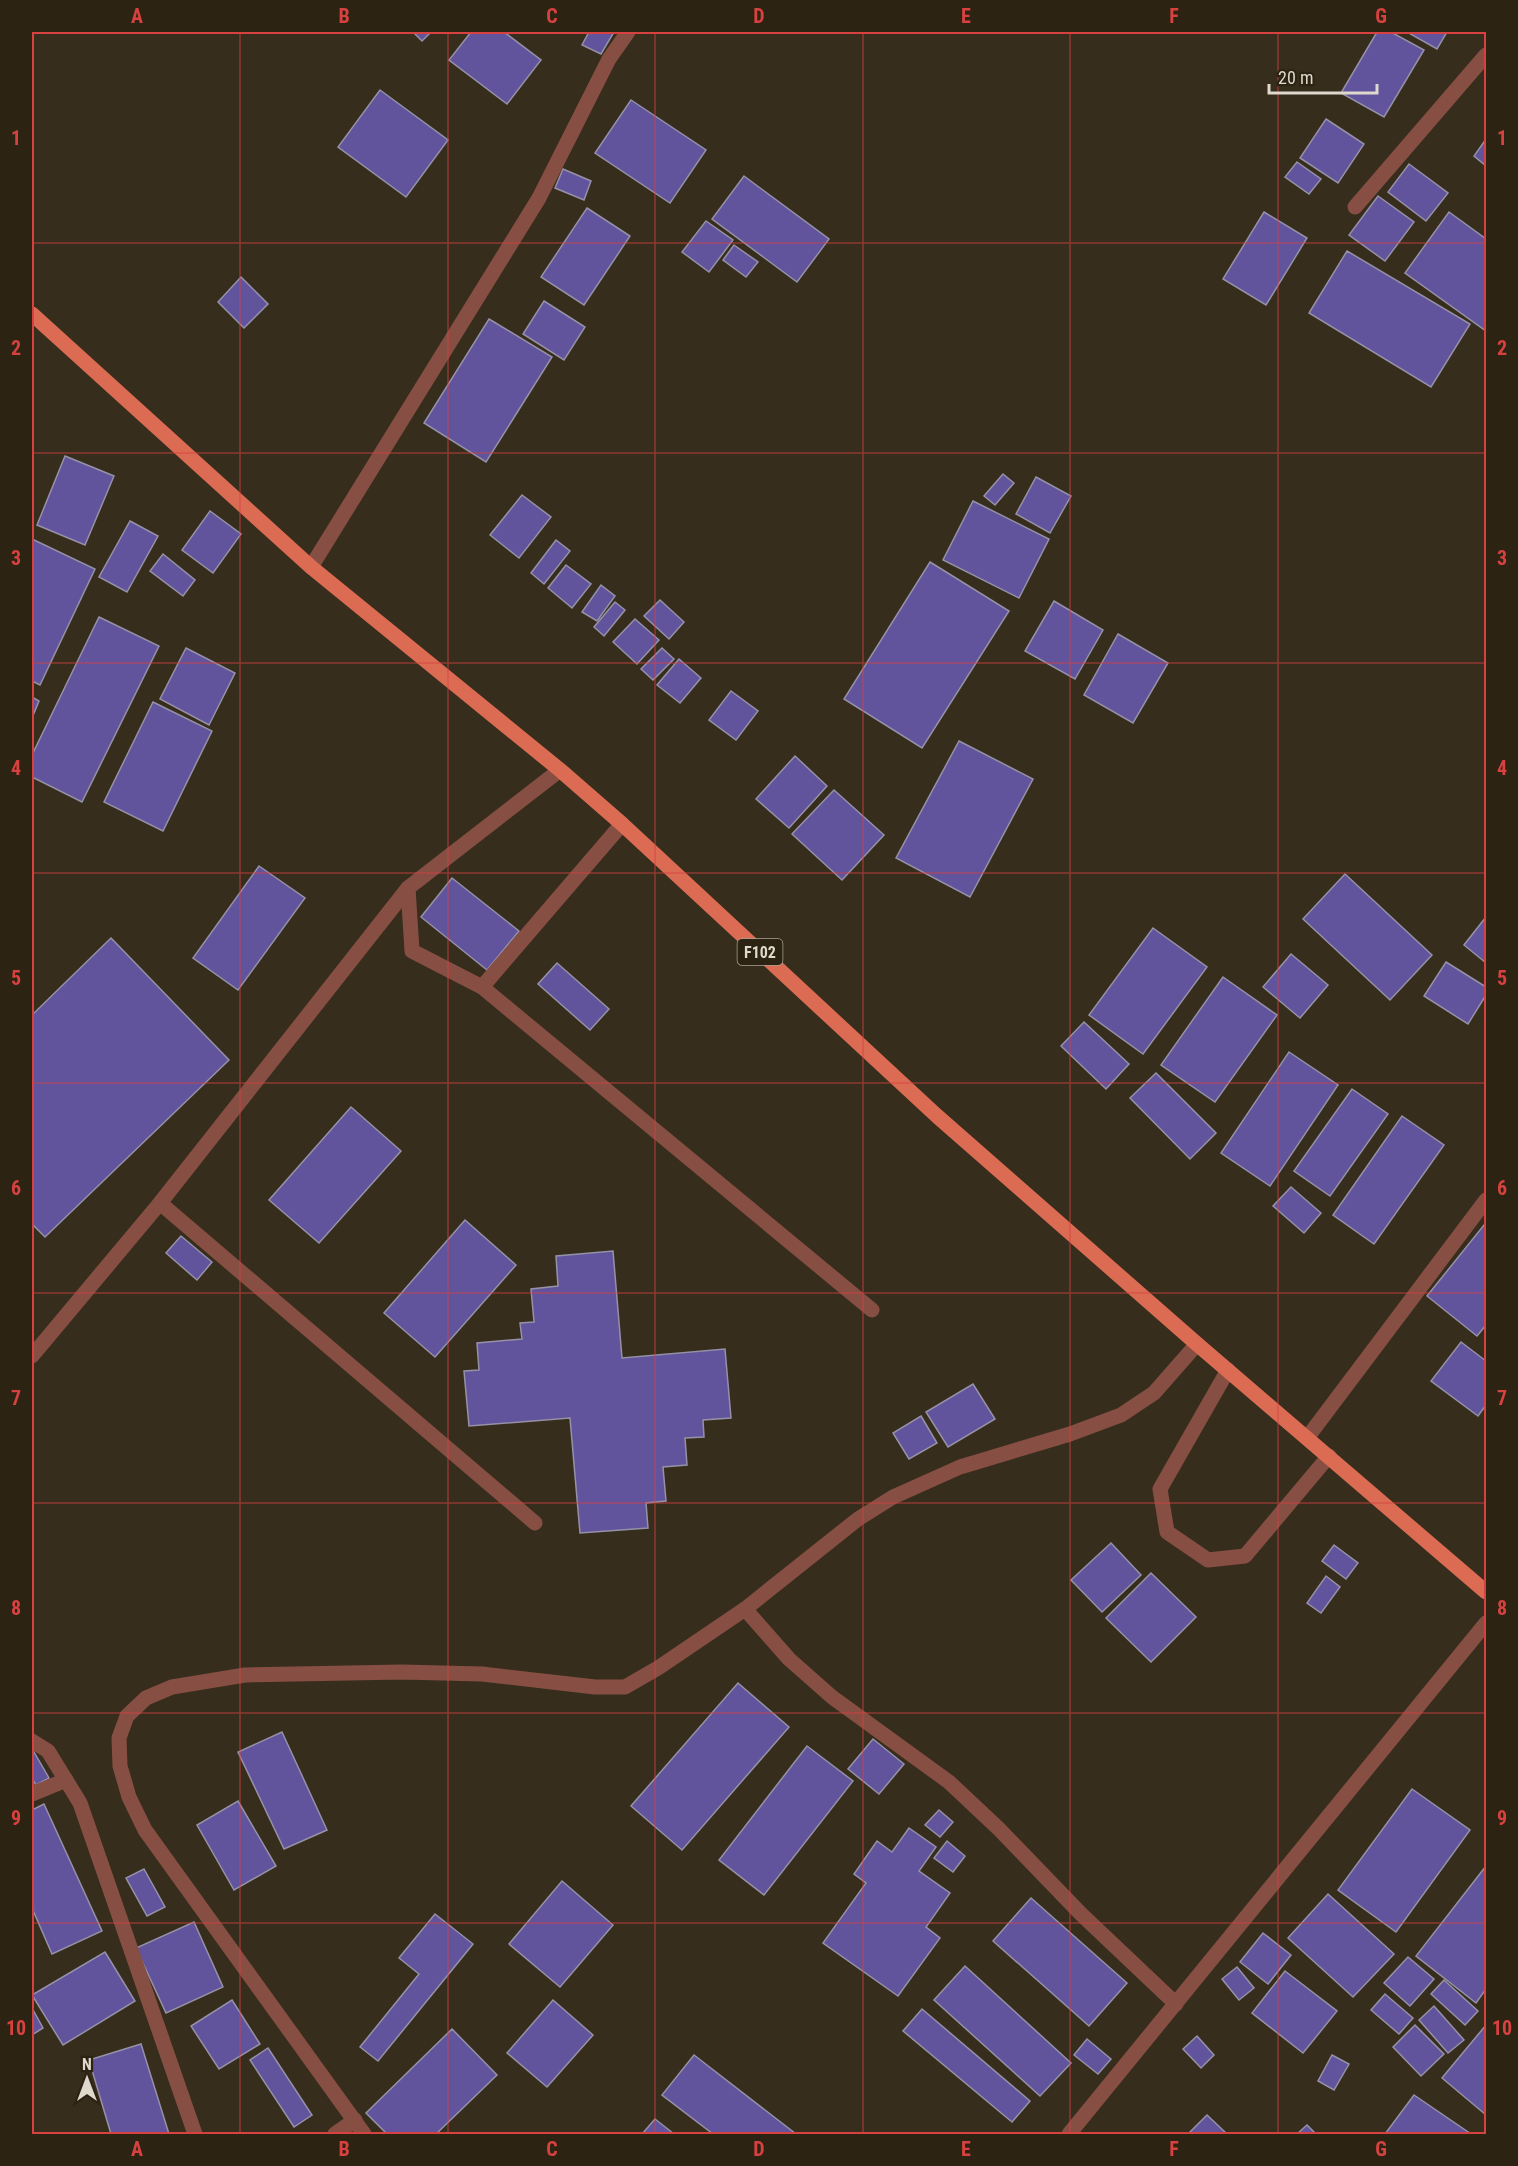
<svg xmlns="http://www.w3.org/2000/svg" width="1518" height="2166" viewBox="0 0 1518 2166" font-family="'Roboto Condensed',sans-serif">
<style>
.building{fill:#61539c;stroke:#9592a8;stroke-width:1.5}
.lines{fill:none;stroke-linecap:round;stroke-linejoin:round}
.minor{stroke:#874f43;stroke-width:15}
.major{stroke:#dc6b53;stroke-width:15}
.grid{fill:none;stroke:#d74241;stroke-width:1.5;stroke-opacity:0.55}
.labels{text-anchor:middle;dominant-baseline:central;stroke-width:4.5;stroke-linejoin:round;paint-order:stroke}
.shield{fill:#2d2312;stroke:#a9a295;stroke-width:1.5}
.shield-label{font-size:16px;font-weight:bold;fill:#ded8cd}
.neatline{fill:none;stroke:#d74241;stroke-width:2}
.grid-label{font-size:20px;text-anchor:middle;font-weight:bold;fill:#d74241}
</style>
<rect width="100%" height="100%" fill="#372d1c"/>
<g class="building">
<polygon points="413,32 431,32 422,41"/>
<polygon points="471,32 504,32 541,60 507,104 449,60"/>
<polygon points="589,32 614,32 601,54 582,45"/>
<polygon points="1377,32 1391,32 1424,50 1384,117 1341,93"/>
<polygon points="1407,32 1447,32 1437,49"/>
<polygon points="380,90 448,140 406,197 338,147"/>
<polygon points="631,100 706,150 670,203 595,153"/>
<polygon points="1326,119 1364,144 1338,183 1300,158"/>
<polygon points="1486,139 1486,166 1474,156"/>
<polygon points="1297,162 1321,179 1309,194 1285,177"/>
<polygon points="1409,164 1448,193 1426,221 1388,192"/>
<polygon points="563,169 591,181 584,200 555,188"/>
<polygon points="744,176 829,239 797,282 712,219"/>
<polygon points="1378,196 1414,222 1385,261 1349,235"/>
<polygon points="587,208 630,236 584,305 541,277"/>
<polygon points="1264,212 1307,238 1266,305 1223,279"/>
<polygon points="1449,212 1486,239 1486,331 1405,273"/>
<polygon points="706,221 733,240 709,272 682,252"/>
<polygon points="734,245 758,262 746,277 723,260"/>
<polygon points="1347,251 1470,324 1431,387 1309,313"/>
<polygon points="241,277 268,304 244,328 218,302"/>
<polygon points="544,301 585,327 564,360 523,334"/>
<polygon points="489,319 552,357 486,462 424,423"/>
<polygon points="65,456 114,476 85,545 37,525"/>
<polygon points="1003,474 1014,483 995,505 984,496"/>
<polygon points="1036,477 1071,496 1050,533 1016,514"/>
<polygon points="522,495 551,517 519,558 490,535"/>
<polygon points="973,501 1049,539 1019,598 943,560"/>
<polygon points="210,511 241,534 213,573 182,550"/>
<polygon points="130,521 158,536 127,592 99,577"/>
<polygon points="32,539 95,569 40,685 32,681"/>
<polygon points="556,540 570,551 544,584 531,573"/>
<polygon points="163,554 195,580 183,596 150,571"/>
<polygon points="930,562 1009,611 922,748 844,699"/>
<polygon points="566,565 591,584 572,608 548,588"/>
<polygon points="601,585 615,596 597,621 582,612"/>
<polygon points="660,600 684,622 669,639 644,616"/>
<polygon points="1054,601 1103,630 1075,679 1025,651"/>
<polygon points="615,602 625,610 604,636 594,627"/>
<polygon points="99,617 159,646 82,802 32,777 32,755"/>
<polygon points="635,619 659,640 637,664 613,642"/>
<polygon points="1118,634 1168,663 1133,723 1084,695"/>
<polygon points="186,648 235,673 209,725 160,699"/>
<polygon points="662,648 674,659 653,680 641,669"/>
<polygon points="679,659 701,678 680,703 657,685"/>
<polygon points="731,691 758,711 736,740 709,720"/>
<polygon points="32,697 39,701 32,718"/>
<polygon points="153,702 212,731 163,831 104,802"/>
<polygon points="959,741 1033,779 970,897 896,858"/>
<polygon points="795,756 827,786 789,828 756,799"/>
<polygon points="834,790 884,835 842,880 792,834"/>
<polygon points="259,866 305,898 238,990 193,958"/>
<polygon points="1345,874 1432,955 1390,1000 1303,919"/>
<polygon points="452,878 519,931 487,970 421,917"/>
<polygon points="1486,917 1486,963 1464,945"/>
<polygon points="1153,928 1207,967 1143,1054 1089,1015"/>
<polygon points="111,938 229,1060 45,1237 32,1224 32,1015"/>
<polygon points="1291,954 1328,985 1300,1018 1263,987"/>
<polygon points="1446,962 1486,987 1486,995 1468,1024 1424,996"/>
<polygon points="557,963 609,1009 590,1030 538,984"/>
<polygon points="1223,977 1277,1015 1215,1102 1161,1065"/>
<polygon points="1084,1022 1129,1064 1106,1089 1061,1046"/>
<polygon points="1289,1052 1338,1085 1270,1186 1221,1153"/>
<polygon points="1156,1073 1216,1133 1190,1159 1130,1098"/>
<polygon points="1352,1089 1388,1114 1330,1196 1294,1171"/>
<polygon points="351,1107 401,1151 319,1243 269,1200"/>
<polygon points="1402,1116 1444,1145 1374,1244 1333,1215"/>
<polygon points="1291,1187 1321,1213 1304,1233 1273,1206"/>
<polygon points="465,1220 516,1265 435,1357 384,1313"/>
<polygon points="1484,1225 1486,1227 1486,1325 1477,1336 1427,1296"/>
<polygon points="181,1236 212,1262 197,1280 166,1253"/>
<polygon points="613,1251 622,1358 725,1349 731,1418 703,1420 704,1437 685,1438 687,1465 663,1467 666,1501 646,1503 648,1528 580,1533 570,1418 469,1426 464,1371 479,1370 477,1343 522,1339 520,1323 534,1322 531,1289 558,1286 556,1256"/>
<polygon points="1461,1342 1486,1361 1486,1405 1478,1416 1431,1381"/>
<polygon points="973,1384 995,1419 948,1447 926,1412"/>
<polygon points="921,1416 937,1443 909,1459 893,1433"/>
<polygon points="1111,1543 1141,1575 1102,1612 1071,1580"/>
<polygon points="1334,1545 1358,1563 1346,1579 1322,1561"/>
<polygon points="1151,1573 1196,1617 1151,1662 1106,1618"/>
<polygon points="1326,1576 1340,1587 1321,1613 1307,1603"/>
<polygon points="738,1683 789,1727 682,1850 631,1806"/>
<polygon points="282,1732 327,1830 284,1849 238,1752"/>
<polygon points="873,1739 904,1764 879,1794 848,1769"/>
<polygon points="807,1746 853,1781 764,1895 719,1860"/>
<polygon points="34,1752 49,1778 36,1785 32,1778 32,1754"/>
<polygon points="1412,1789 1470,1830 1396,1932 1338,1890"/>
<polygon points="238,1801 276,1866 234,1890 197,1825"/>
<polygon points="44,1804 102,1931 52,1954 32,1908 32,1810"/>
<polygon points="939,1810 953,1822 940,1837 925,1825"/>
<polygon points="909,1828 936,1847 919,1871 950,1893 926,1927 940,1938 898,1996 823,1943 866,1883 854,1874 877,1841 892,1852"/>
<polygon points="947,1841 965,1856 953,1872 934,1858"/>
<polygon points="1486,1866 1486,1989 1476,2003 1416,1956"/>
<polygon points="144,1869 165,1907 147,1916 126,1878"/>
<polygon points="562,1881 613,1925 560,1987 509,1944"/>
<polygon points="1328,1894 1394,1954 1353,1997 1288,1938"/>
<polygon points="1031,1898 1127,1983 1089,2026 993,1941"/>
<polygon points="435,1914 473,1944 378,2061 360,2047 419,1974 399,1958"/>
<polygon points="194,1922 223,1987 166,2013 136,1948"/>
<polygon points="1263,1933 1291,1955 1268,1984 1240,1962"/>
<polygon points="105,1952 135,2001 63,2045 32,1995"/>
<polygon points="1408,1957 1434,1979 1410,2006 1384,1983"/>
<polygon points="965,1966 1071,2063 1040,2096 934,2000"/>
<polygon points="1237,1967 1254,1988 1239,2000 1222,1979"/>
<polygon points="1285,1971 1337,2011 1303,2053 1252,2013"/>
<polygon points="1444,1980 1478,2011 1465,2025 1431,1994"/>
<polygon points="1385,1994 1413,2018 1399,2034 1371,2010"/>
<polygon points="232,2000 260,2044 219,2069 191,2026"/>
<polygon points="553,2000 593,2035 547,2087 507,2053"/>
<polygon points="1434,2006 1464,2040 1448,2053 1419,2020"/>
<polygon points="32,2008 43,2028 32,2035"/>
<polygon points="922,2009 1030,2101 1012,2122 903,2031"/>
<polygon points="1415,2025 1444,2054 1421,2076 1393,2047"/>
<polygon points="1486,2025 1486,2115 1442,2078"/>
<polygon points="452,2029 497,2075 436,2134 387,2134 366,2113"/>
<polygon points="1197,2036 1214,2055 1201,2068 1183,2049"/>
<polygon points="1087,2039 1111,2059 1098,2074 1074,2055"/>
<polygon points="141,2044 169,2134 111,2134 89,2060"/>
<polygon points="268,2048 312,2115 294,2127 250,2060"/>
<polygon points="694,2055 796,2134 713,2134 662,2095"/>
<polygon points="1332,2055 1349,2064 1334,2090 1318,2081"/>
<polygon points="1414,2095 1471,2134 1385,2134"/>
<polygon points="1207,2115 1227,2134 1188,2134"/>
<polygon points="655,2119 674,2134 642,2134"/>
<polygon points="1307,2125 1316,2134 1297,2134"/>
</g>
<g class="lines">
<g class="minor">
<polyline points="1355,207 1486,55"/>
<polyline points="311,567 539,198 609,59 628,32"/>
<polyline points="408,888 412,951 482,987 872,1310"/>
<polyline points="482,987 622,824"/>
<polyline points="160,1203 535,1523"/>
<polyline points="32,1356 160,1203 408,888 560,770"/>
<polyline points="1228,1370 1160,1489 1167,1532 1208,1560 1245,1556 1329,1456"/>
<polyline points="1307,1438 1486,1200"/>
<polyline points="745,1609 789,1659 832,1697 949,1782 999,1829 1081,1914 1176,2004"/>
<polyline points="32,1741 48,1751 80,1803 195,2134"/>
<polyline points="32,1794 66,1780"/>
<polyline points="335,2134 355,2120"/>
<polyline points="364,2134 145,1830 129,1797 120,1766 119,1738 127,1716 146,1698 172,1687 245,1675 402,1672 482,1674 595,1687 625,1687 658,1668 745,1609 858,1519 893,1497 960,1467 1070,1434 1121,1415 1154,1393 1197,1344"/>
<polyline points="1069,2134 1486,1623"/>
</g>
<polyline class="major" points="32,314 311,567 560,770 622,824 937,1116 1197,1344 1486,1592"/>
</g>
<path class="grid" d="M240 32V2134M448 32V2134M655 32V2134M863 32V2134M1070 32V2134M1278 32V2134M32 243H1486M32 453H1486M32 663H1486M32 873H1486M32 1083H1486M32 1293H1486M32 1503H1486M32 1713H1486M32 1923H1486"/>
<g class="labels">
<rect class="shield" x="737.5" y="939" width="45" height="26" rx="4.5"/>
<g class="shield-label">
<text x="760" y="952">F102</text>
</g>
</g>
<rect width="1518" height="2166" fill="none" stroke="#2d2312" stroke-width="66"/>
<g transform="translate(87 2079)" stroke="#2d2312" stroke-width="4.5" paint-order="stroke">
<path d="M0-4.5L10 22L0 15L-10 22Z" fill="#ded8cd"/>
<text y="-9" font-size="16" font-weight="bold" text-anchor="middle" fill="#ded8cd">N</text>
</g>
<path d="M1269 84v9h108v-9" fill="none" stroke="#ded8cd" stroke-width="3"/>
<text x="1278" y="84" font-size="18" fill="#ded8cd" stroke="#2d2312" stroke-width="4.5" paint-order="stroke">20 m</text>
<rect x="33" y="33" width="1452" height="2100" class="neatline"/>
<g class="grid-label">
<text x="137" y="23">A</text>
<text x="344" y="23">B</text>
<text x="552" y="23">C</text>
<text x="759" y="23">D</text>
<text x="966" y="23">E</text>
<text x="1174" y="23">F</text>
<text x="1381" y="23">G</text>
<text x="16" y="145">1</text>
<text x="1502" y="145">1</text>
<text x="16" y="355">2</text>
<text x="1502" y="355">2</text>
<text x="16" y="565">3</text>
<text x="1502" y="565">3</text>
<text x="16" y="775">4</text>
<text x="1502" y="775">4</text>
<text x="16" y="985">5</text>
<text x="1502" y="985">5</text>
<text x="16" y="1195">6</text>
<text x="1502" y="1195">6</text>
<text x="16" y="1405">7</text>
<text x="1502" y="1405">7</text>
<text x="16" y="1615">8</text>
<text x="1502" y="1615">8</text>
<text x="16" y="1825">9</text>
<text x="1502" y="1825">9</text>
<text x="16" y="2035">10</text>
<text x="1502" y="2035">10</text>
<text x="137" y="2156">A</text>
<text x="344" y="2156">B</text>
<text x="552" y="2156">C</text>
<text x="759" y="2156">D</text>
<text x="966" y="2156">E</text>
<text x="1174" y="2156">F</text>
<text x="1381" y="2156">G</text>
</g>
</svg>
